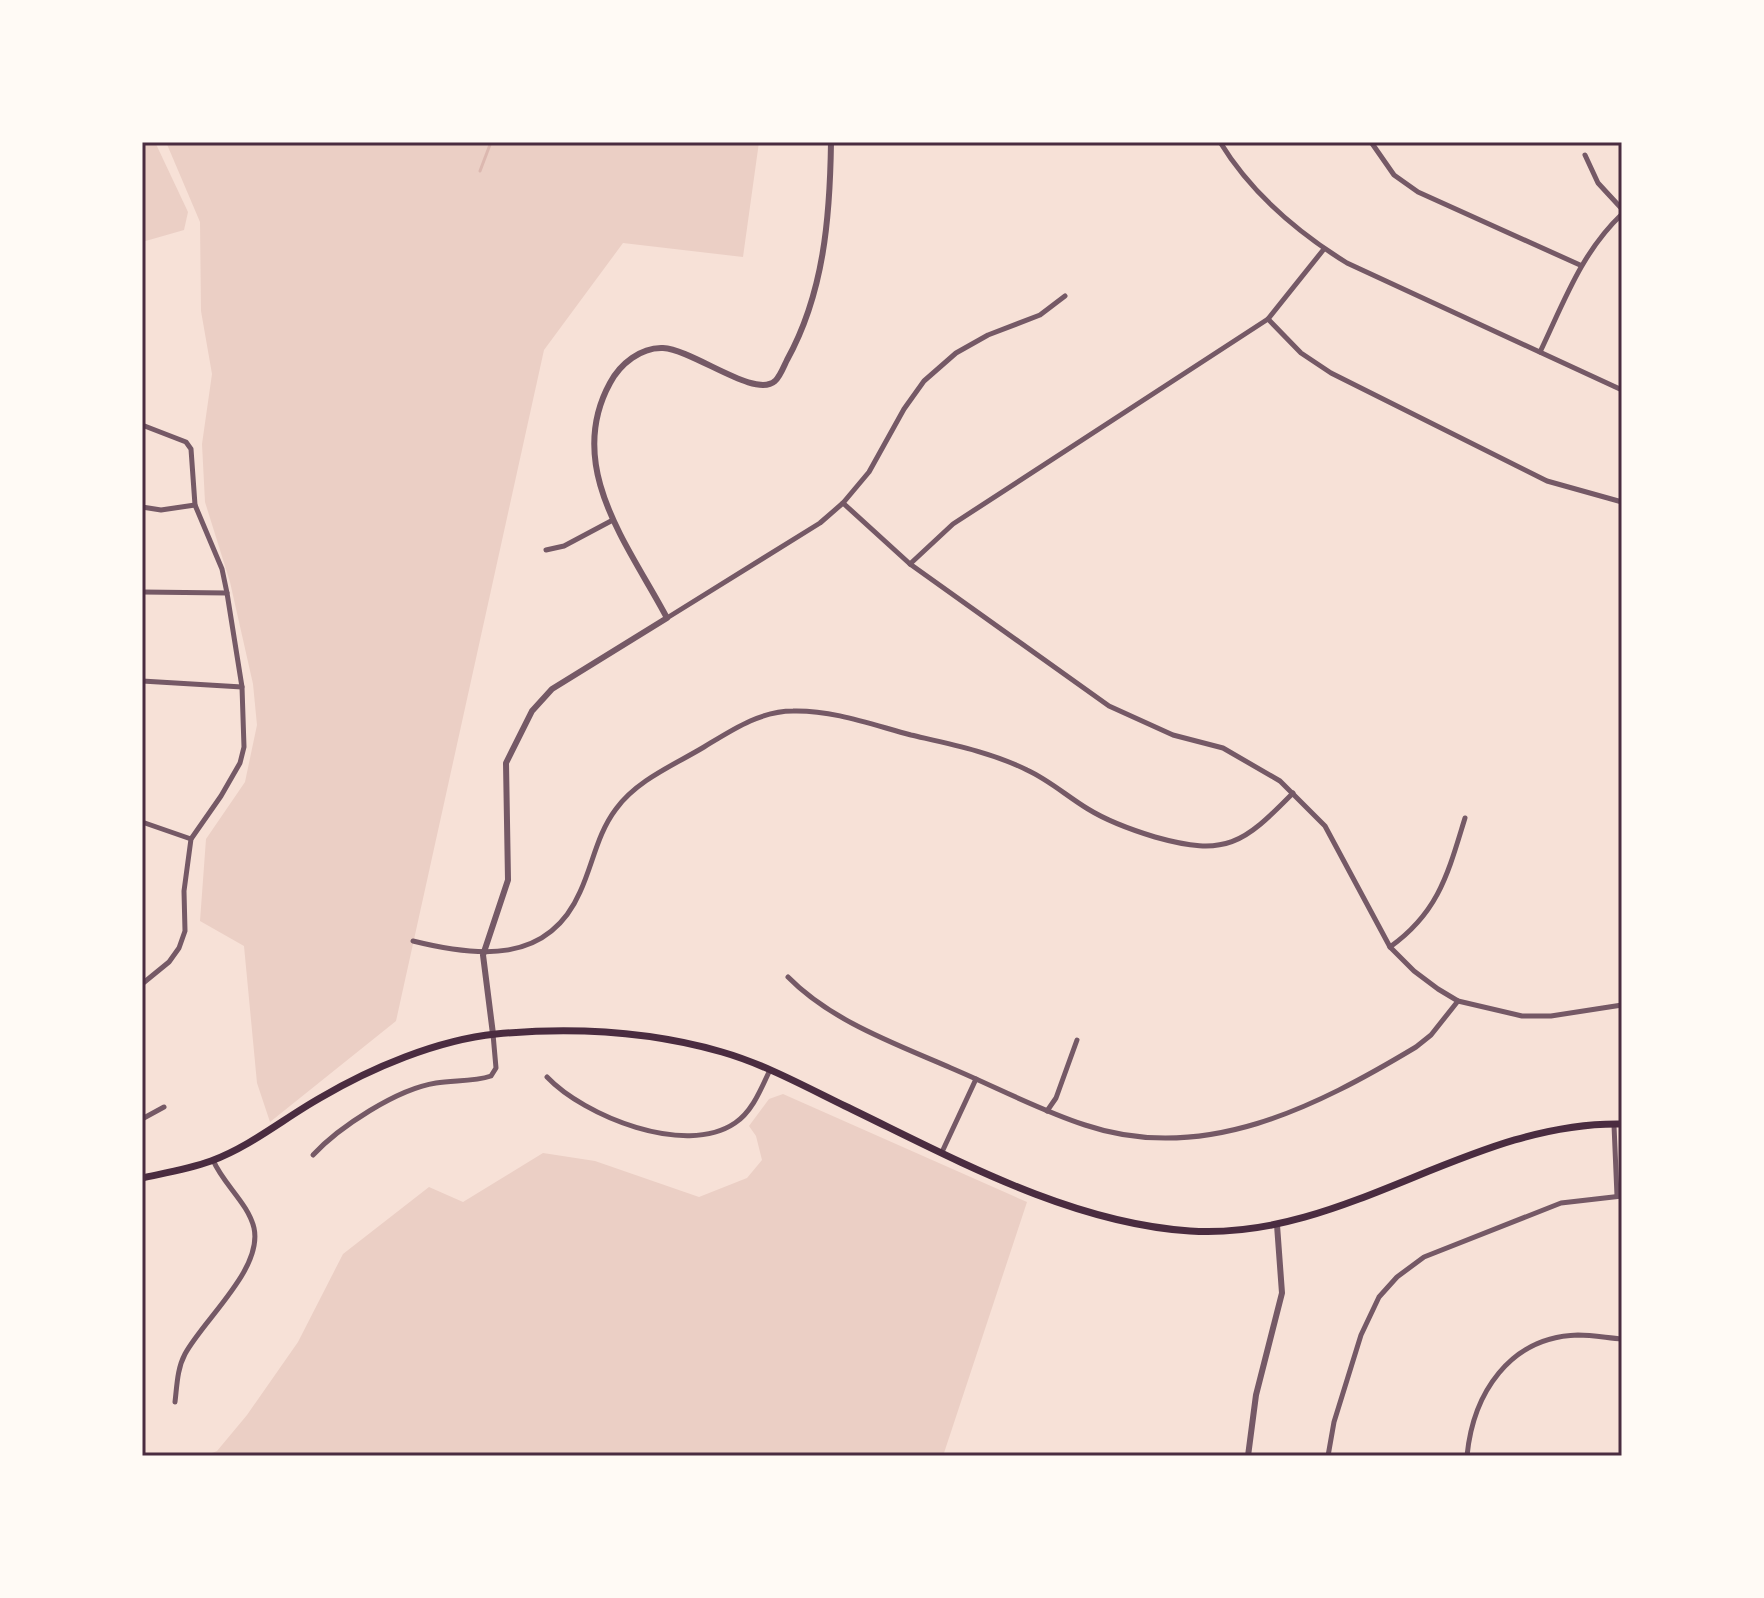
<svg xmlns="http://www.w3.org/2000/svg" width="1764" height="1598" viewBox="0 0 1764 1598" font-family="'DejaVu Sans',sans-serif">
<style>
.green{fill:#ebcfc5}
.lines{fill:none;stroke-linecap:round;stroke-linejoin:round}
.stream{stroke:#dcb8b0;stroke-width:3}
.minor{stroke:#755966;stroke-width:5}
.tertiary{stroke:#755966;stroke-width:6}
.secondary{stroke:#4a2c40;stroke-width:7}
.neatline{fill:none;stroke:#4a2c40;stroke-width:3}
</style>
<rect width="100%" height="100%" fill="#f7e1d7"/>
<g class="green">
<polygon points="142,142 155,142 188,212 184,230 142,242"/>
<polygon points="166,142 759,142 743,257 623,243 544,350 396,1021 270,1122 257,1083 244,946 200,921 206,839 245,782 257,725 253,684 230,582 205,502 202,444 212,374 201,311 200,222"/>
<polygon points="783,1094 1027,1202 943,1456 205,1456 217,1451 247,1415 298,1342 343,1254 429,1187 463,1202 543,1153 595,1161 699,1197 747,1178 762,1160 756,1136 749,1126 769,1099"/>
</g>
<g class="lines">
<polyline class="stream" points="480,171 491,142"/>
<g class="minor">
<path d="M1220 142C1251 193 1297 232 1347 263L1622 390"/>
<polyline points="1371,142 1394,175 1418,192 1580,265"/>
<polyline points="1585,155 1598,183 1622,209"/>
<polyline points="1268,319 1301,353 1331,373 1547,481 1622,502"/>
<path d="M1540 352C1564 302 1581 253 1622 214"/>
<polyline points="142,425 186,442 191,449 195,505 222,569 227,593 242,687 244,747 240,763 221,796 191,839 184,891 185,931 179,948 169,962 142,984"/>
<polyline points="843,503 910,564 1109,706 1173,735 1223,748 1280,781 1325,826 1390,947 1414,971 1438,989 1458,1001 1522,1016 1551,1016 1622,1005"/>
<polyline points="142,507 161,510 195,505"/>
<polyline points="546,550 564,546 611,521"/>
<polyline points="910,564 953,524 1268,319 1324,249"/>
<polyline points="142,592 227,593"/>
<polyline points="667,618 820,523 843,503 869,472 904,409 924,381 956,353 988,335 1040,315 1065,296"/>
<polyline points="142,681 242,687"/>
<polyline points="142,822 191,839"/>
<path d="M413 941C477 957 548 965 580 892 593 864 597 834 616 809 637 780 674 765 704 747 732 730 760 711 793 711 833 710 873 725 911 735 950 744 991 752 1027 770 1049 780 1068 797 1088 809 1109 822 1132 830 1155 837 1226 857 1243 844 1293 793"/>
<path d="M1390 947C1439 912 1448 873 1465 818"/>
<path d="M788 977C831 1021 896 1044 951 1068 996 1087 1039 1110 1085 1125 1203 1165 1316 1107 1416 1047L1431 1035 1458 1001"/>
<path d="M547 1077C584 1116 685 1157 735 1123 752 1112 761 1089 769 1072"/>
<polyline points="1047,1111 1056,1098 1077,1040"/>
<polyline points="142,1119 164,1107"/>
<polyline points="1614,1125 1617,1196"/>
<polyline points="942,1152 976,1079"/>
<path d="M313 1155C339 1127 397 1089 436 1083 454 1080 473 1082 491 1076L496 1068 493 1034"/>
<path d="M175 1402C177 1386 177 1369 185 1354 204 1319 263 1269 254 1228 248 1203 223 1184 213 1160"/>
<polyline points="1328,1456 1334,1422 1361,1335 1379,1297 1397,1277 1424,1257 1561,1203 1622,1196"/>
<path d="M1467 1456C1473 1394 1509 1337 1578 1335 1593 1335 1608 1338 1622 1339"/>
</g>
<g class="tertiary">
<path d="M493 1034 483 955 508 880 506 763 532 711 552 689 667 618C629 546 564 467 610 383 620 364 641 347 663 348 694 350 755 399 775 381 780 377 784 366 787 360 824 293 830 217 831 142"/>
<polyline points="1248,1456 1256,1395 1282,1293 1277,1225"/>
</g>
<path class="secondary" d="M142 1178C165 1173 189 1169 211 1161 251 1146 283 1119 320 1098 371 1068 437 1040 496 1034 572 1027 649 1031 722 1052 764 1064 806 1087 845 1106 953 1158 1069 1223 1190 1231 1345 1241 1469 1121 1622 1124"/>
</g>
<rect width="1764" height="1598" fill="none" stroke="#fffaf5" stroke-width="288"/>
<rect x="144" y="144" width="1476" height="1310" class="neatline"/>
</svg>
